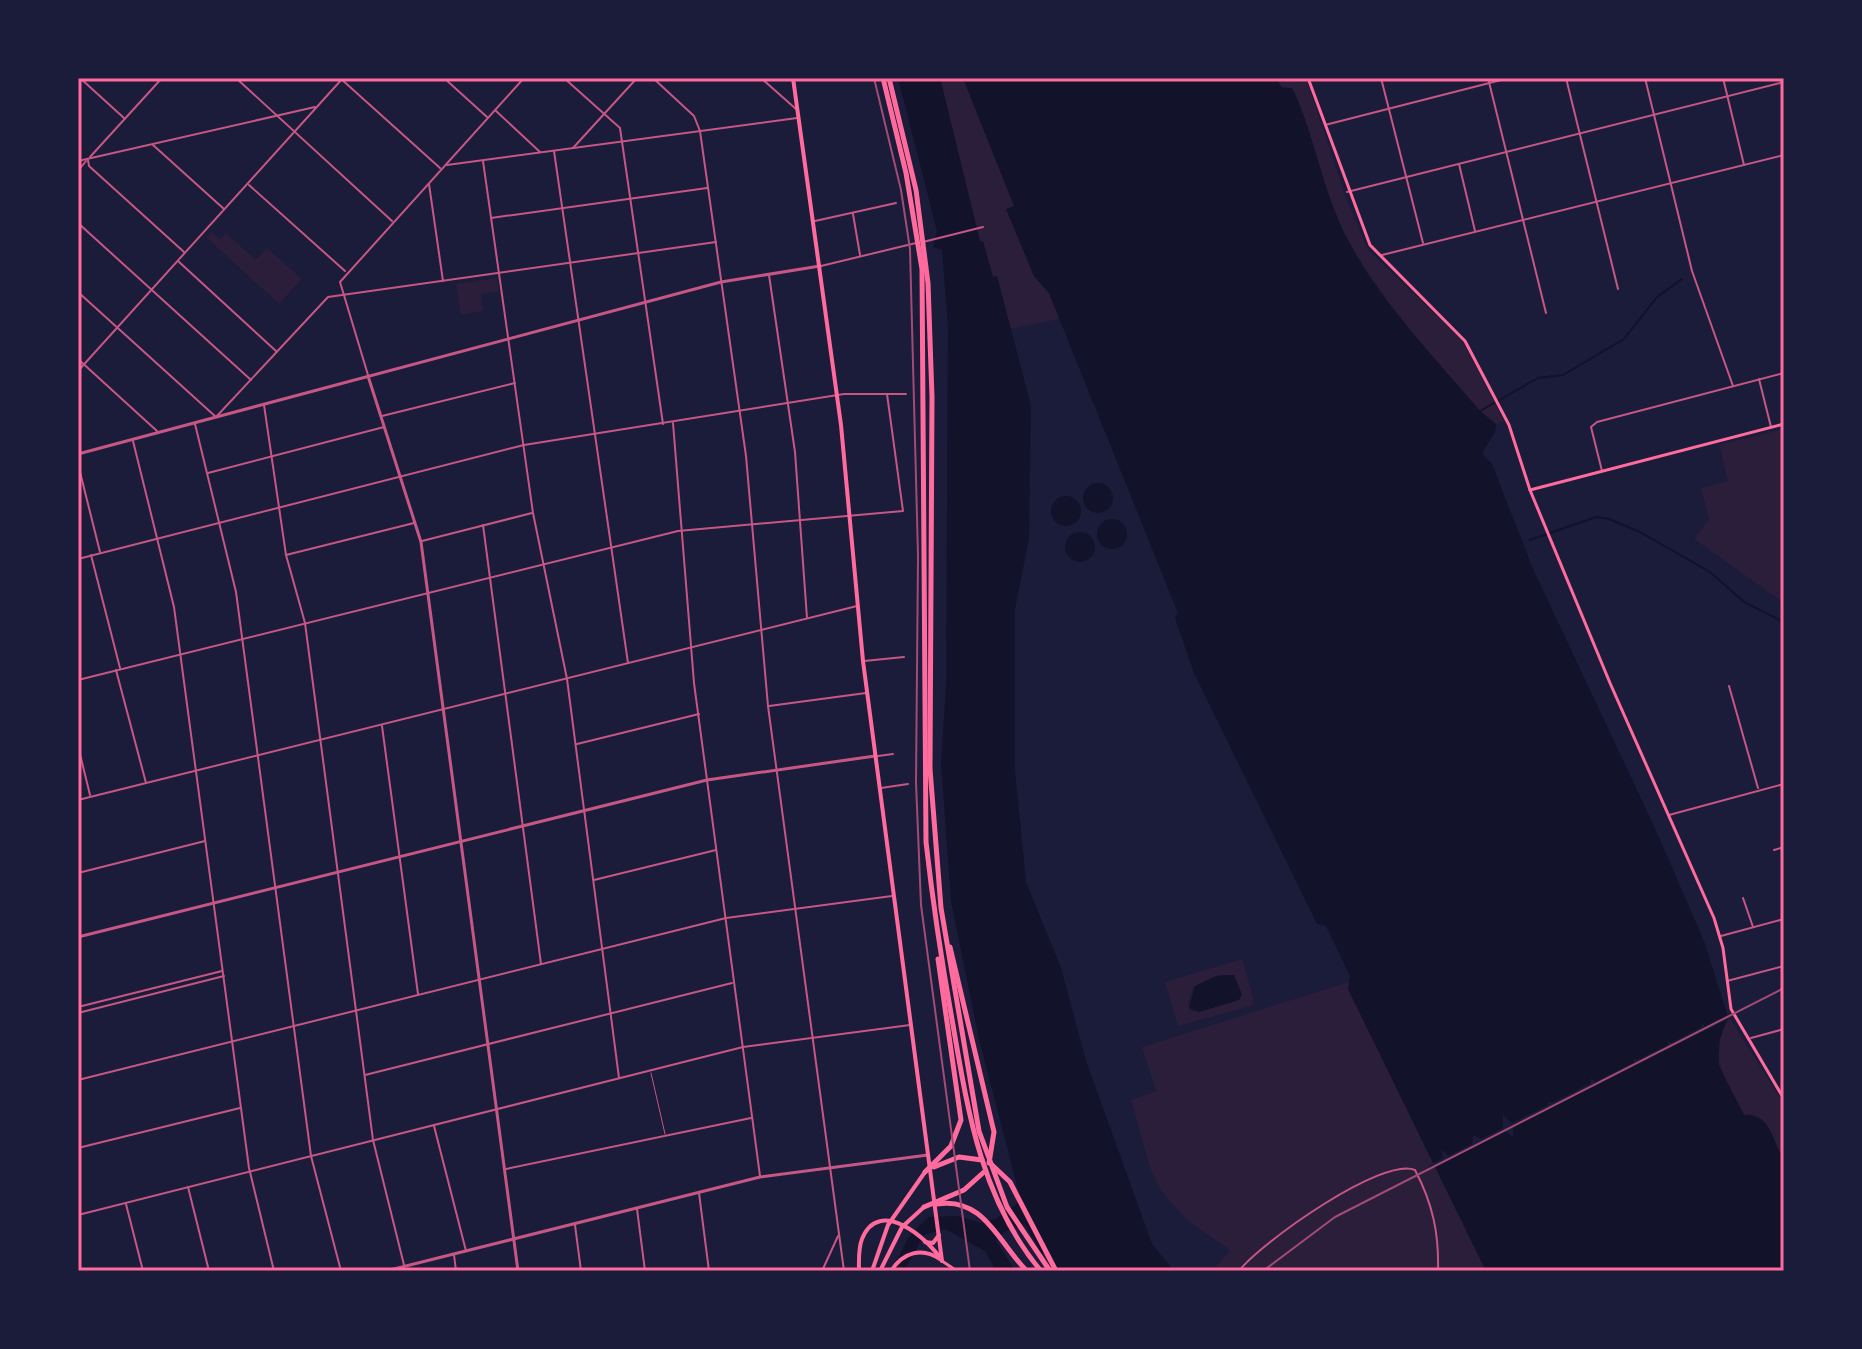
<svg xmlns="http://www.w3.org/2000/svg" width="1862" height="1349" viewBox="0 0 1862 1349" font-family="Literata,serif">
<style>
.green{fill:#2a1e3b;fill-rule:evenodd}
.water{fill:#12122b}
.pier{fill:#1b1b3a}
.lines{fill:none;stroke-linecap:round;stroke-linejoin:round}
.stream{stroke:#12122b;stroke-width:2}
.service{stroke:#c65784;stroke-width:1}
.minor{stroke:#c65784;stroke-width:2}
.tertiary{stroke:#c65784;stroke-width:3}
.secondary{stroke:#ff6b9d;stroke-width:3}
.primary{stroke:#ff6b9d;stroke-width:4}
.trunk{stroke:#ff6b9d;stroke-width:4}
.motorway{stroke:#ff6b9d;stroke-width:5}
.rail{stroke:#a44b75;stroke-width:2}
.neatline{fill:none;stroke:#ff6b9d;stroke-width:3}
</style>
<rect width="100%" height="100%" fill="#1b1b3a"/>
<g class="green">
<polygon points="940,78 963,78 1014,206 1007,210 1034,276 1049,293 1059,319 1010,329 997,276 993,277 983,241 980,242"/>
<path d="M1276 78H1306L1346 198 1368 250 1462 340 1504 421 1496 424 1480 411C1434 357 1383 303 1348 240 1326 200 1309 139 1296 95L1292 88 1279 86Z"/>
<polygon points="211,232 220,239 226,233 256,260 267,248 302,279 279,304 206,237"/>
<polygon points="497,278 499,291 481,294 483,311 461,315 456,284"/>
<polygon points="1784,429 1784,603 1694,539 1709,519 1701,488 1728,481 1719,445"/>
<path d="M1242 959 1254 1000 1251 1006 1178 1026 1165 982ZM1220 975H1234L1242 996 1192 1012 1188 1003 1193 988Z"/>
<polygon points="1352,981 1348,989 1486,1271 1212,1271 1230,1250 1187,1220 1161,1191 1151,1171 1131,1100 1156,1091 1142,1047"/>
<path d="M1730 1019 1784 1104V1152L1780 1153 1764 1124 1750 1114 1744 1115C1731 1089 1701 1047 1730 1019Z"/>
</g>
<g class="water">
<polygon points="898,78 940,78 980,241 983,241 993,277 997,276 1031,406 1029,538 1015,609 1015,771 1026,882 1061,968 1086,1061 1152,1244 1174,1271 1059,1271 1047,1252 1042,1254 1025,1225 1005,1231 996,1241 1015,1271 996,1271 985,1251 945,1229 924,1235 904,1271 891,1271 910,1235 928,1217 957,1216 981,1223 997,1218 1021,1201 979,1039 951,901 941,762 946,686 948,326 942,250 933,247 937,231"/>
<path d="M963 78H1276L1282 88H1292C1309 121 1320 173 1334 209 1363 286 1428 349 1480 411L1496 424 1495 432 1482 453 1492 464 1533 569 1653 824 1704 941 1728 1017 1720 1039 1718 1064 1744 1115C1770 1114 1771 1136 1780 1152H1784V1271H1486L1348 989 1350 976 1326 926 1317 924 1194 673 1175 618 1178 613 1049 293 1034 276 1006 209 1014 206Z"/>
<circle cx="1098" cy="498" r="15"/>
<circle cx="1066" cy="511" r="15"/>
<circle cx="1112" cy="534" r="15"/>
<circle cx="1080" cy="547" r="15"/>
<polygon points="1234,975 1242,995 1239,1000 1199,1012 1189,1008 1195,986 1216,976"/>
</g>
<polygon class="pier" points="1731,1013 1732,1017 1513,1127 1513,1137 1505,1131 1430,1169 1428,1166 1443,1158 1441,1149 1448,1156 1472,1144 1473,1135 1481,1139 1503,1128 1503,1115 1512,1123 1548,1105 1548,1101 1552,1103 1591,1083 1591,1078 1595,1082 1634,1062 1633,1058 1637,1060 1668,1045 1667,1040 1671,1043 1702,1027 1700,1022 1705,1026"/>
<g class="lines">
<g class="stream">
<polyline points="1480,411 1538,378 1563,375 1624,339 1657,297 1682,279"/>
<polyline points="1530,540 1596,517 1609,519 1640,532 1710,572 1744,602 1784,622"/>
</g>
<polyline class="service" points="651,1073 665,1134"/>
<g class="minor">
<polyline points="80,78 124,118"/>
<polyline points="236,78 392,221"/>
<polyline points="340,78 440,168"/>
<polyline points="444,78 487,117"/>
<polyline points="564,78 620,128 663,424"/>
<polyline points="653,78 694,116 700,131 746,456 768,706 844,1271"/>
<polyline points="761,78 796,109"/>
<polyline points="1381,78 1423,243"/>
<polyline points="1488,78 1546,313"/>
<polyline points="1566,78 1618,289"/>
<polyline points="1645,78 1692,271 1733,386"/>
<polyline points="1723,78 1744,165"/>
<polyline points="495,110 540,152"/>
<polyline points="1325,125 1509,78"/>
<polyline points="153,145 224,209"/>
<polyline points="573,148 637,78"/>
<polyline points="554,151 628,663"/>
<polyline points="90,157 162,78"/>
<polyline points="88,160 89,166 184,252"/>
<polyline points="78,161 315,107"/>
<polyline points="483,161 533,513 567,679 619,1078"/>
<polyline points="1459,164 1475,231"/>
<polyline points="447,165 797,118"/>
<polyline points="78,171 86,161"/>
<polyline points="429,184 443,281"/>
<polyline points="249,185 345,271"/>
<polyline points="1347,192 1784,82"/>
<polyline points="853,214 860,255"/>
<polyline points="491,218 707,188"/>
<polyline points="815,221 896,203"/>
<polyline points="78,223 251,380"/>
<polyline points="923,242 983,227"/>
<polyline points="1382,255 1784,155"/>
<polyline points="178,261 276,351"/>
<polyline points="821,266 916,243"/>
<polyline points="769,275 795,452 807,618"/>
<polyline points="78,292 216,417 328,297 716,242"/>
<polyline points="78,359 157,431"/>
<polyline points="78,371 343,78"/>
<polyline points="368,375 340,282 524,78"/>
<polyline points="1759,379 1771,427"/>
<polyline points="264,405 286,555 305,623 373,1140 404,1265"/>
<polyline points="382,416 515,383"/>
<polyline points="673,423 694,683 760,1176"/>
<polyline points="195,424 236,592 311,1156 341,1271"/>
<polyline points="133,441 174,607 249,1168 274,1271"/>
<polyline points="78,464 100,552"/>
<polyline points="1602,471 1591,427 1597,422 1784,373"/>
<polyline points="208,473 384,427"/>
<polyline points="483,525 541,964"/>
<polyline points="422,541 532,513"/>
<polyline points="91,555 120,668"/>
<polyline points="286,555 414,523"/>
<polyline points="78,559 524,445 844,394 906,394"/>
<polyline points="864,661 904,657"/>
<polyline points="116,670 146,783"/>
<polyline points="78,680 678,531 903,511 887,394"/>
<polyline points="1729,686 1758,788"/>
<polyline points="769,706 866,693"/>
<polyline points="382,726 418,994"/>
<polyline points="577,744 699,714"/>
<polyline points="78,746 90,795"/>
<polyline points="878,756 893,754"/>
<polyline points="881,788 908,784"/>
<polyline points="78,800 857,606"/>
<polyline points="1669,815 1784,784"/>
<polyline points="1774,850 1784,847"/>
<polyline points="78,873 205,841"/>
<polyline points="594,880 716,850"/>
<polyline points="1743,898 1753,927"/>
<polyline points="1721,936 1784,919"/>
<polyline points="1727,981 1784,966"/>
<polyline points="78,1007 222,971"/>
<polyline points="78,1013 224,976"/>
<polyline points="1751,1038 1784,1029"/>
<polyline points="365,1075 732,983"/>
<polyline points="78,1080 726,918 892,896"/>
<polyline points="434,1126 466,1251"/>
<polyline points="78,1148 240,1108"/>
<polyline points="506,1169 751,1118"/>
<polyline points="188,1187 209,1271"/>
<polyline points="699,1193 709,1271"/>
<polyline points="126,1204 143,1271"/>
<polyline points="637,1209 645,1271"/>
<polyline points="78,1215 743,1047 910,1025"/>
<polyline points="575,1225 581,1271"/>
<polyline points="454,1255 456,1271"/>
<polyline points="822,1271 838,1236"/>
<path d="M1239 1271C1260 1243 1383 1156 1415 1170 1433 1204 1439 1234 1438 1271"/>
</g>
<g class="tertiary">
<polyline points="368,376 421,542 518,1271"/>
<polyline points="78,454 721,282 820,266"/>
<polyline points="78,937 707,780 875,756"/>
<polyline points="386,1271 760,1177 928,1155"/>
</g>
<g class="secondary">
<polyline points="1308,78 1370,245 1465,341 1509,425 1530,490 1610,683 1714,918 1723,948 1731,1009 1784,1099"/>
<polyline points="1530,490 1784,424"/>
<polyline points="942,1261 957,1271"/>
</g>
<polyline class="primary" points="793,78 841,425 863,661 942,1261"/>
<g class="trunk">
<polyline points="925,1242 933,1243 939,1235"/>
<path d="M859 1271C859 1261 858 1249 862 1239 879 1196 929 1239 942 1261"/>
<polyline points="872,1271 888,1225 925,1172"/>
<polyline points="880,1271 902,1227 924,1207"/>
<path d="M891 1271C903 1252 922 1247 940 1259"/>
</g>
<g class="motorway">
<path d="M883 78 906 173 922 269 926 842C933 904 942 964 953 1025 968 1113 982 1201 1041 1271"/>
<polyline points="889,78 916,190 928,283 932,397 930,769 941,908 979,1131 1007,1207 1050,1271"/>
<polyline points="950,947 994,1132 989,1163"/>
<polyline points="991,1164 1010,1182 1056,1271"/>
<polyline points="934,1167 959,1157 982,1160"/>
<polyline points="925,1172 951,1146 961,1120 938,959"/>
<path d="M937 1204C984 1196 999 1244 1027 1271"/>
<polyline points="924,1207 964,1190 984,1172"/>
</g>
<g class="rail">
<polyline points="874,78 901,190 910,249 918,555 916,783 921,905 970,1271"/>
<polyline points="1263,1271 1335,1217 1784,988"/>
</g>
</g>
<rect width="1862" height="1349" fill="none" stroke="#1b1b3a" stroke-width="160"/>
<rect x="80" y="80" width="1702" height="1189" class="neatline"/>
</svg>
